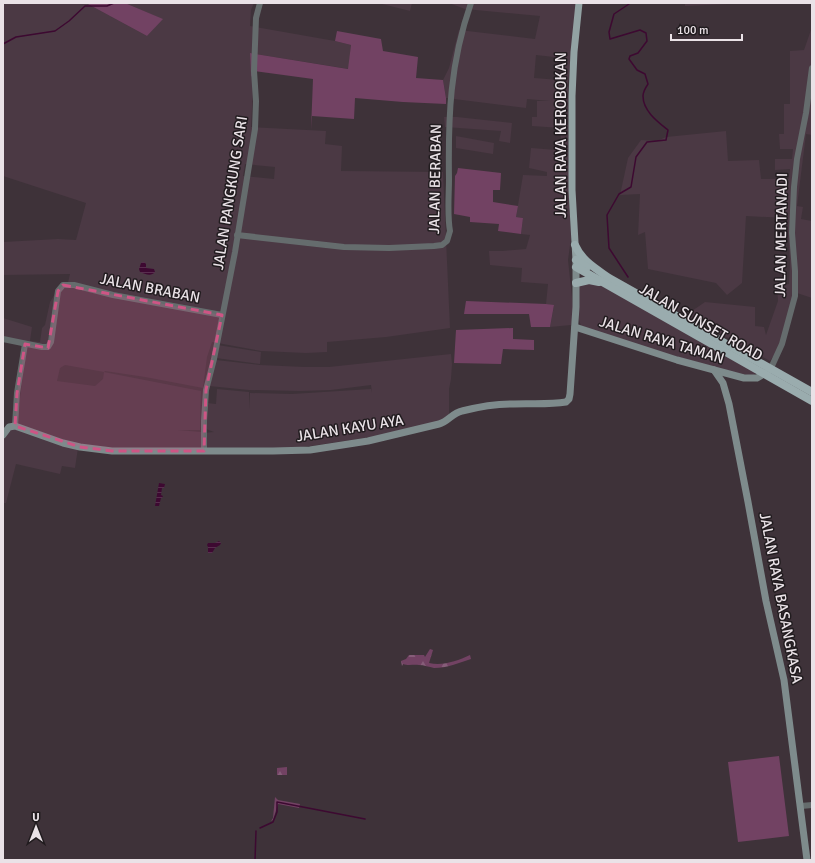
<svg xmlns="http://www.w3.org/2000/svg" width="815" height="863" viewBox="0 0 815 863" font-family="Signika,sans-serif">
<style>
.built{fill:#4b3944;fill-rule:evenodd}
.green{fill:#724263}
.forest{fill:url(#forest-firs)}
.water{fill:url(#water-rules)}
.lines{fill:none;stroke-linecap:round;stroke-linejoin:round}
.stream{stroke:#3d0931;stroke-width:1.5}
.tertiary{stroke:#656c6d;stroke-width:6}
.secondary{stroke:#7e8b8c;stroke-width:7}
.primary{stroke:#92a2a3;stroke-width:7}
.trunk{stroke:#9aacae;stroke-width:8}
.marked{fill:#ce5585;fill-opacity:0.2;stroke:#ce5585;stroke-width:3;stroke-dasharray:8 5;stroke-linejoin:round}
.labels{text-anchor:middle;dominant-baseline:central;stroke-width:3;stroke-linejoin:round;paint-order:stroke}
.street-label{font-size:15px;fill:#eae2e7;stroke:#211c1f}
</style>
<defs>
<pattern id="forest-firs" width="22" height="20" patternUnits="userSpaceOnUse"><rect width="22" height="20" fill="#724263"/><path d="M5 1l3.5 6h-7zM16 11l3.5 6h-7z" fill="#865d79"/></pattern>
<pattern id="water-rules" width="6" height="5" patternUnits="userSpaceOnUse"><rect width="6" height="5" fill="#3d0931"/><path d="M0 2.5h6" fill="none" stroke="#592d4f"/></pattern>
</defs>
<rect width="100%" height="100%" fill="#3e3239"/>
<g class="built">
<path d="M3 3H86L147 36 162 19 125 3H254L251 10 250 26 335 41 351 45 349 69 250 53 251 76 254 71 251 127 326 131 325 144 342 146 341 171 443 172 450 328 386 337 327 342V352L306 353 261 351 212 342 207 357 203 388 145 377 105 371 104 372 201 391 200 430H178L201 432 202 443 203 433 214 432 206 429 207 403 216 404 217 389 249 392 250 409V393L292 394 371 389 372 393 371 385 331 390 300 391 249 390 209 386 216 360 260 365 305 367H329L451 354 452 364 451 379 449 389V416L444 420 377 436 291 449 112 448 71 443 21 426 17 422 27 343 3 338V318L32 327 30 341 40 342 42 328 45 325 50 302 59 287H67L70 274 3 275V242L58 239 76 240 86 203 3 176ZM245 164 275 167 274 179 243 176ZM65 365 104 372 103 379 95 386 57 381 60 368Z"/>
<polygon points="378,3 412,3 410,11"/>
<path d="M449 3H578L568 82V135L571 238 568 260 574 316 571 325 550 327 554 306 546 304 548 284 521 282 522 268 490 265 489 251H502L526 249 530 235 521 234 523 218 516 217 523 175 547 176V172L529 168 531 148 556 150V155H561V128L532 126V117H537V101H550L527 99 526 108 446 98 443 80 449 68 459 30 535 39 540 16 465 9ZM536 55 563 58 559 80 534 78Z"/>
<polygon points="685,3 751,3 685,6"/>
<polygon points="812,27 812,135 806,134 797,206 803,207 801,219 812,221 812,298 797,293 779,348 770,361 686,315 705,302 755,307 755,326 764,327 766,335 778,301 777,286 789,284 790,262 787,218 746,216 742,283 727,295 716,283 648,269 645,232 638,235 640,194 620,195 628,158 641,140 657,141 666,137 726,131 728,161 759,160 761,179 789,179 790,169 775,170 775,159 792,159 793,149 780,149 779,134 784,134 784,104 790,104 790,51 804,50"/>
<polygon points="444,117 457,117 512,123 510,143 499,141 501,131 445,127"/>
<polygon points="456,136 494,143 493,154 456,148"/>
<polygon points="592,282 609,287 756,372 753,376 733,372 646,348 581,326 579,320 577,285"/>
<polygon points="218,345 261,352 260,364 216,358"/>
<polygon points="11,428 78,448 75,468 62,466 60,474 16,464 6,503 3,503 3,439 7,432"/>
</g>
<g class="green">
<polygon points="86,3 125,3 163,19 147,36"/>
<polygon points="337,31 381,39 383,51 418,57 416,78 443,80 446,98 446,104 403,102 355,98 354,119 312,116 311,130 313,79 254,71 251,77 250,53 348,69 351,45 335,41"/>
<polygon points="458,168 501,173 500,190 493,190 493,202 518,206 516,217 523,218 521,234 498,231 499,224 470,222 470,217 454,214 455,176 457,173"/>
<polygon points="466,301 546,304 554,305 550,327 531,327 529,314 464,314"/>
<polygon points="513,328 513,339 534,340 534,350 503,349 501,364 454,363 456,330"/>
<polygon points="779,756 789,836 738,842 728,762"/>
<polygon points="275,797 278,800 300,804 299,808 278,804 273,820 271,821 273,818"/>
</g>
<g class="forest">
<path d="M430 649 433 650 429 663C443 666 457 661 470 655L471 659C459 663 447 668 434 668 429 667 424 665 419 665 413 664 409 666 403 664L402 666 401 661 406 659 409 655H424L425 657Z"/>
<polygon points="287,767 287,775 277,775 277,768"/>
</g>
<g class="water">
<path d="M144 262 146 264V268L154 269 155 272C151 277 145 274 140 272L139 269 141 263Z"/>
<polygon points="159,483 165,484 164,488 162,488 161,495 163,496 162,498 161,498 159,506 155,506"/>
<polygon points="219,541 221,543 220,545 215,548 212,553 208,553 208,547 207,545 208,543 215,543"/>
</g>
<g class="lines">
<g class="stream">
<polyline points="3,44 16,37 55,31 69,21 85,6 107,6 114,3"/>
<path d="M628 277 609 248 607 215 619 194 631 187 636 157 647 142 666 140 668 130C658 122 643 111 643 96 643 92 646 87 648 84L645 74 637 70 629 59 630 56 638 53 647 41 646 33 640 30 610 39 609 32 614 14 629 4V3"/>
<polyline points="260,828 273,822 277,812 277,802 365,819"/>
<polyline points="255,860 256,831"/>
</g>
<g class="tertiary">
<path d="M237 235 344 247 389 248 434 246 442 245 447 241 450 231C447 214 449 195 449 179 448 116 450 63 471 3"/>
<polyline points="3,339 42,347 48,347 51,342 58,291 63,285 74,285 113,295 222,315"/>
<polyline points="771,368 782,344 795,296 795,271 792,233 794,187 797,159 806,113 812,68"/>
<polyline points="15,426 17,393 25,344"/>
<polyline points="204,451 204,421 206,390 214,359 235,252 255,129 256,101 254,71 256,18 260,3"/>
<polyline points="801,806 812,805"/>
</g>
<g class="secondary">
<polyline points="575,327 677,360 744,378 757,378 767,372"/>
<polyline points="714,370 723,383 729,404 748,502 766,601 784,680 807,860"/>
<path d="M3 435 9 427 15 426 63 443 80 447 112 451H273L310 450 368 441 439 424C448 422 452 413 462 411 478 407 494 404 511 404 529 403 548 405 566 402L569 399 570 394 576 307V262"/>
</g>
<polyline class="primary" points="576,260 572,190 572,96 574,52 579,3"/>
<g class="trunk">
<path d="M575 245C582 261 595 268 609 278L812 392"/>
<polyline points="576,260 587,267"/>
<polyline points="576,267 812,401"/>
<polyline points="576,283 589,280 599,282"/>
</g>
</g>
<path class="marked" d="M63 285 222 315 206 390 204 451H112L80 447 15 426 17 393 25 344 48 348 58 291Z"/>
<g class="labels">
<g class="street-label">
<text transform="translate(561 135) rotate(-90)">JALAN RAYA KEROBOKAN</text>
<text transform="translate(435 179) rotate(-89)">JALAN BERABAN</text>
<text transform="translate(230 193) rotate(-81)">JALAN PANGKUNG SARI</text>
<text transform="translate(781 235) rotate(-89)">JALAN MERTANADI</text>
<text transform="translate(150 288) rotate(11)">JALAN BRABAN</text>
<text transform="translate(701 322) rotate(30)">JALAN SUNSET ROAD</text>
<text transform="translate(662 340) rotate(17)">JALAN RAYA TAMAN</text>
<text transform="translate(350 428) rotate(-9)">JALAN KAYU AYA</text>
<text transform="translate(781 598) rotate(79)">JALAN RAYA BASANGKASA</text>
</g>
</g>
<rect width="815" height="863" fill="none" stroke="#eae2e7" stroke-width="8"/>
<g transform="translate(36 827)" stroke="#211c1f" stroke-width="3" paint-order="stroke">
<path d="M0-3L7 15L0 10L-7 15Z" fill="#eae2e7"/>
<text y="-6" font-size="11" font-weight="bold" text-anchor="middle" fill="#eae2e7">U</text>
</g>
<path d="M671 34v6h71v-6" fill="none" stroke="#eae2e7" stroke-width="2"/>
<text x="677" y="34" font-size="12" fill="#eae2e7" stroke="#211c1f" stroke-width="3" paint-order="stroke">100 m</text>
</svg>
